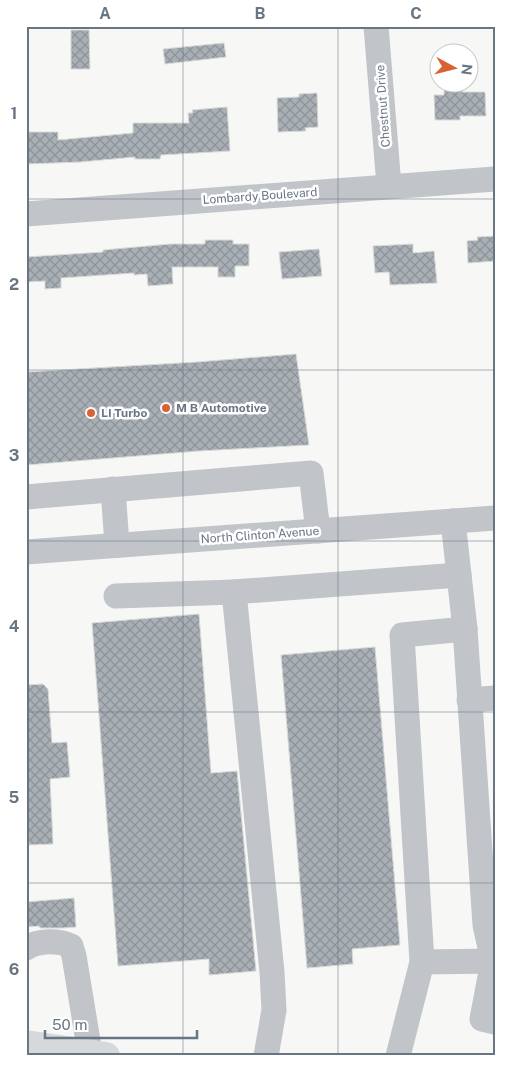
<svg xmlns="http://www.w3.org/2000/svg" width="521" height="1082" viewBox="0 0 521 1082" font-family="'Public Sans',sans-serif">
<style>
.building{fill:url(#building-cross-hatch);stroke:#d9d9d7}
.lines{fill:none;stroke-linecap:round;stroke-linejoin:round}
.minor{stroke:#c1c4c8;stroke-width:25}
.major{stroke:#d5d9dc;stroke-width:28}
.grid{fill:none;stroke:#687684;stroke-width:1;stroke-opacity:0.55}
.poi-dot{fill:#d86234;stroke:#fff;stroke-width:2}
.labels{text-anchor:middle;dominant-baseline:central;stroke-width:5;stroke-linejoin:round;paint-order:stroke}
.street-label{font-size:12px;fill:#687684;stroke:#fff}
.poi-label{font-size:12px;font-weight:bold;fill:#687684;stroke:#fff;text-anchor:start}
.neatline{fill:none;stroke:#687684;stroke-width:2}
.grid-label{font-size:16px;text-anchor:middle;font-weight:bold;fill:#687684}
</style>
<defs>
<pattern id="building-cross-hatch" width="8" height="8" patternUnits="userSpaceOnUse" patternTransform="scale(1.25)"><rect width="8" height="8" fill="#a8afb5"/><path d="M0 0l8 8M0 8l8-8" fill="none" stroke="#8d9399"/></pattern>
</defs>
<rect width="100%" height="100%" fill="#f7f7f5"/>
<g class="building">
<polygon points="71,30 89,30 90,69 71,69"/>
<polygon points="224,43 226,57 165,64 163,49"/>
<polygon points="444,85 462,85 462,92 485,92 486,116 460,116 460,120 435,120 434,95 444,95"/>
<polygon points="317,93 318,127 305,128 306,131 278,132 277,98 299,97 299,94"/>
<polygon points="227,107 230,151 161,155 160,159 135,159 135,157 80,162 26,164 26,132 58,132 58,140 133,133 133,123 189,123 188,113 193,113 192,110"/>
<polygon points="495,236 495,261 468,263 467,241 478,240 477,237"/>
<polygon points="205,240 233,240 233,244 249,244 249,266 235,266 235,277 218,277 218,267 172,267 173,284 148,286 147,274 134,275 134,273 61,278 61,288 45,289 45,281 26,282 26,257 103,252 103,250 170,244 205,244"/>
<polygon points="413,244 413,253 434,251 437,283 390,285 389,272 375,273 373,246"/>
<polygon points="319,249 322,276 282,279 279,252"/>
<polygon points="296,354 309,445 199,451 26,465 26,372 197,362"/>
<polygon points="199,614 211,773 237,771 256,971 209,975 209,959 118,966 92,623"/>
<polygon points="375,647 400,945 352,949 353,964 307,968 281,655"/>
<polygon points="43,684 48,689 52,743 67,742 70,777 50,779 53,844 29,845 26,792 26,685"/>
<polygon points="74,898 76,927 62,928 40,928 39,926 26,927 26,902"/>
</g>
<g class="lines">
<g class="minor">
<polyline points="376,26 389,186"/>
<polyline points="26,214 495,179"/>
<polyline points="113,489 117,545"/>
<polyline points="26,497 311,473 318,531"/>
<polyline points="453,521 465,629 485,925 493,961 482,1019 495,1022"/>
<polyline points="26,552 495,518"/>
<polyline points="116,596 234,592"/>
<polyline points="469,700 495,698"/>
<path d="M26 948C39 940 58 940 71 946L74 956 90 1053"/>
<polyline points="422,962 495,961"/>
<polyline points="266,1056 274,1010 272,972 234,592 459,575"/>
<polyline points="398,1056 422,962 402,635 465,629"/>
</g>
<polyline class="major" points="26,1044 106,1056"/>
</g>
<path class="grid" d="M183 26V1056M338 26V1056M26 199H495M26 370H495M26 541H495M26 712H495M26 883H495"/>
<g class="poi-dot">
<circle cx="166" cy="408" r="5"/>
<circle cx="91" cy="413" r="5"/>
</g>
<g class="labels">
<g class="street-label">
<text transform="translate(383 106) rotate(-94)">Chestnut Drive</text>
<text transform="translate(260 196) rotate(-4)">Lombardy Boulevard</text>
<text transform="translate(260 535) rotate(-4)">North Clinton Avenue</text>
</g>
<g class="poi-label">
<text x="176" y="408">M B Automotive</text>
<text x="101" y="413">LI Turbo</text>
</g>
</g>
<rect width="521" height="1082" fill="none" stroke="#ffffff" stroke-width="55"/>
<g transform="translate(454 68) rotate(97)"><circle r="24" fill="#ffffff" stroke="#c3c8ce"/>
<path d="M0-4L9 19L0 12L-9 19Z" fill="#d86234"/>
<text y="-8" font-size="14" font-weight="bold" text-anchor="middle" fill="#687684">N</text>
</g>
<path d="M45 1030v8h152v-8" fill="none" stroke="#687684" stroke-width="2.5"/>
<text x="52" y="1030" font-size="15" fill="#687684" stroke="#ffffff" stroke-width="4" paint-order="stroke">50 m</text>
<rect x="28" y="28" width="466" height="1026" class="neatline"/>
<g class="grid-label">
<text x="105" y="19">A</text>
<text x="260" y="19">B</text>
<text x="416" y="19">C</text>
<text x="14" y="119">1</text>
<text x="14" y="290">2</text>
<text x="14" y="461">3</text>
<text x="14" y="632">4</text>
<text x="14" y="803">5</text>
<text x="14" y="975">6</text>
</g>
</svg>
